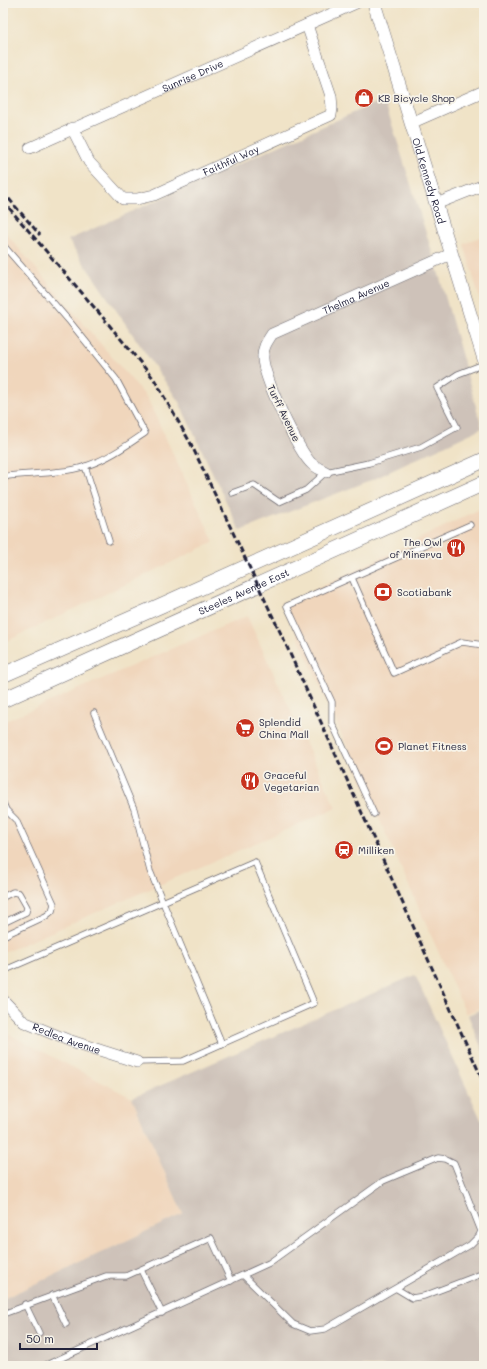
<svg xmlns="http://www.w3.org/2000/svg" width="487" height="1369" viewBox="0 0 487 1369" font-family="Mali,sans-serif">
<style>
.built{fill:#f0d6bc}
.industrial{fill:#cec2b9}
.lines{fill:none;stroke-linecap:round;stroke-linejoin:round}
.service-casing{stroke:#6a666c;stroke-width:7}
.minor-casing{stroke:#6a666c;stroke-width:12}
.tertiary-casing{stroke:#6a666c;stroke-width:14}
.secondary-casing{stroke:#6a666c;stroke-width:16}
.service{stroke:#fff;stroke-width:5.5}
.minor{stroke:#fff;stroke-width:11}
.tertiary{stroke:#fff;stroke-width:13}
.secondary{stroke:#fff;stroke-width:15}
.rail{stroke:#22223b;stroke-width:3;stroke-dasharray:6 3;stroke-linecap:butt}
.labels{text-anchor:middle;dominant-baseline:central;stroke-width:3.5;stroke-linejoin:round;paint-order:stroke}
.street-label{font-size:10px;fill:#22223b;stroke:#f7f3e8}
.poi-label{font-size:10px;fill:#22223b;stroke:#f7f3e8;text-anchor:start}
</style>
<rect width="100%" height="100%" fill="#f7f3e8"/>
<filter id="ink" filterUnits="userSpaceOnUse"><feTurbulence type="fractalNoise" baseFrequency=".025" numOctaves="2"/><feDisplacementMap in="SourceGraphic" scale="8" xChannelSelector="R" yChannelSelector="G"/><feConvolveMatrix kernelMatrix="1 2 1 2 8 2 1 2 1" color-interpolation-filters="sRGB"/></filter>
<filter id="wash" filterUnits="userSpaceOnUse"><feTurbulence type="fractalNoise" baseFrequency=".012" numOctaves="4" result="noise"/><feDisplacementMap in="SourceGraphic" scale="16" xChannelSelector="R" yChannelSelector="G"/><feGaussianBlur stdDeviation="0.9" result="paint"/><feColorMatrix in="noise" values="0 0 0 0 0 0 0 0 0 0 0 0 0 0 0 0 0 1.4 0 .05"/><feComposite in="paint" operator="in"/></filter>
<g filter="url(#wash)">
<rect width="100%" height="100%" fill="#f0e3c7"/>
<g class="built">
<polygon points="3,230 147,398 214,542 3,643"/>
<polygon points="484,235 484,314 464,244"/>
<polygon points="484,507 484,1006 466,1014 284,605"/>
<polygon points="247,616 336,808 3,953 3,722"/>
<polygon points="3,1031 132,1098 183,1214 3,1299"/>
</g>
<g class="industrial">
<polygon points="384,99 438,271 482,428 374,479 240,531 179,402 68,240"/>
<polygon points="415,975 484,1126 484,1366 3,1366 3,1299 183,1214 132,1098"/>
<polygon points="484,1008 484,1054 468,1015"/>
</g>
</g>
<g filter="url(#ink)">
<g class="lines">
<g class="service-casing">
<g id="service">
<path d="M3 245 70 322 116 379 145 433C126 446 108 459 86 466 62 474 33 473 8 476L3 479"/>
<polyline points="85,466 109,541"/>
<polyline points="232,493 254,485 279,502 306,490 326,472 369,463 421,447 457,427 437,388 458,374 484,364"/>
<polyline points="352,578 394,673 462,642 484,645"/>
<polyline points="94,713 134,809 150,871 222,1044"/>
<polyline points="3,803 6,810 16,820 54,904 52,911 46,916 3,936"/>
<polyline points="374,814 332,723 332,702 287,606 470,525"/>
<polyline points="3,897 13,892 19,893 27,907 26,912 3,923"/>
<polyline points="3,971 255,862 314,1003 183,1061 137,1062"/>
<polyline points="141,1270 162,1313"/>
<polyline points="397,1289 412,1298 424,1296 484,1273"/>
<polyline points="52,1295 66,1324"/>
<polyline points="25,1304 39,1333"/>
<polyline points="3,1314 106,1276 126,1276 211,1238 231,1281"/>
<polyline points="44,1366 269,1263 383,1181 438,1158 446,1159 454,1163 481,1231 479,1236 470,1245 325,1329 310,1331 293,1324 243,1275"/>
</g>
</g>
<g class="minor-casing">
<g id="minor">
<polyline points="411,123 484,91"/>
<path id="s1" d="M72 128 89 162 123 199H137L154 195 331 115 332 108 331 96 307 25"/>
<path id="s2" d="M30 148 356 3"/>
<polyline points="436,204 484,185"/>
<path id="s3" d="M326 472C321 470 316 467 312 464 299 453 261 373 263 356 263 347 267 342 272 334L451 254"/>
<path id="s4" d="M3 1000 24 1022 68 1040 137 1062"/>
</g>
</g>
<g class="tertiary-casing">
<g id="tertiary">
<path id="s5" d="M374 3 484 359"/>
</g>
</g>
<g class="secondary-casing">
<g id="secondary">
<polyline points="3,675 162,605 484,460"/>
<path id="s6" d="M3 700 484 483"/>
</g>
</g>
<use href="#service" class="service"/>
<use href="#minor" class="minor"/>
<use href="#tertiary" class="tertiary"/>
<use href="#secondary" class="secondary"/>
<g class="rail">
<polyline points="3,192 40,235"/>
<polyline points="3,201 100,314 154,379 191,444 282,636 484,1083"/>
</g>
</g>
</g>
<defs>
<g id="shop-disc" transform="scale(1)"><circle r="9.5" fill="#c8321e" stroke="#f7f3e8"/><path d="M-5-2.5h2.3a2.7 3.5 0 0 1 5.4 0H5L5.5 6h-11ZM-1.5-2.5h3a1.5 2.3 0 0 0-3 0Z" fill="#fff"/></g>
<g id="restaurant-disc" transform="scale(1)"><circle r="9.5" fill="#c8321e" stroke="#f7f3e8"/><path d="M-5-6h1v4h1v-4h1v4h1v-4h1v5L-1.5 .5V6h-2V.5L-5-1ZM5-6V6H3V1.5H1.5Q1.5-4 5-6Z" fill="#fff"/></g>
<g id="bank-disc" transform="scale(1)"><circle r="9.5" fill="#c8321e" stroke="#f7f3e8"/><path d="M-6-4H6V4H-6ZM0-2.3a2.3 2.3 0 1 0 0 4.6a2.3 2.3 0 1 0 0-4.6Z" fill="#fff"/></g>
<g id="supermarket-disc" transform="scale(1)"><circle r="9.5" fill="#c8321e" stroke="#f7f3e8"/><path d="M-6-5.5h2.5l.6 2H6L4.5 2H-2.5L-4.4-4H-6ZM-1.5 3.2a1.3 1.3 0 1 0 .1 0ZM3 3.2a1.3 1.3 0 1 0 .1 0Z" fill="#fff"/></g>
<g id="stadium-disc" transform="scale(1)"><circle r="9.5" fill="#c8321e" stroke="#f7f3e8"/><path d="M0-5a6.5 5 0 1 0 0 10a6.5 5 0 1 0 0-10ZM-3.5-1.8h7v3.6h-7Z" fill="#fff"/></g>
<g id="station-disc" transform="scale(1)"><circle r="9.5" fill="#c8321e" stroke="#f7f3e8"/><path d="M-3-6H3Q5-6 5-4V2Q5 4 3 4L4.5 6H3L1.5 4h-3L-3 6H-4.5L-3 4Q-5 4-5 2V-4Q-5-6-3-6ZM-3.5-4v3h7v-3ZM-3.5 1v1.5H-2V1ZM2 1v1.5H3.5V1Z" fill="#fff"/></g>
</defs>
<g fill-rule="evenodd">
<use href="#shop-disc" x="364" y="98"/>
<use href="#restaurant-disc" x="456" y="548"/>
<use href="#bank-disc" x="383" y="592"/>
<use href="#supermarket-disc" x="245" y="728"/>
<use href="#stadium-disc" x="384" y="746"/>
<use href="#restaurant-disc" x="250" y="781"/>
<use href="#station-disc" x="344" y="850"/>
</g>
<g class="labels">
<g class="street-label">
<text stroke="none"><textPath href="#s2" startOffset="178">Sunrise Drive</textPath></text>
<text stroke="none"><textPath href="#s1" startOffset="204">Faithful Way</textPath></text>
<text stroke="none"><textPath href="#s5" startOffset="186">Old Kennedy Road</textPath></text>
<text stroke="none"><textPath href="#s3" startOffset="252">Thelma Avenue</textPath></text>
<text transform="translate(284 413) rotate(64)">Turff Avenue</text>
<text stroke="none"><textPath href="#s6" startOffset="264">Steeles Avenue East</textPath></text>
<text stroke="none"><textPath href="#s4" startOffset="76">Redlea Avenue</textPath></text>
</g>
<g class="poi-label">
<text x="378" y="98">KB Bicycle Shop</text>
<text x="442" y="542" text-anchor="end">The Owl<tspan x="442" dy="12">of Minerva</tspan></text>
<text x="397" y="592">Scotiabank</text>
<text x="259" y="722">Splendid<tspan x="259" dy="12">China Mall</tspan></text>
<text x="398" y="746">Planet Fitness</text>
<text x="264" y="775">Graceful<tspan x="264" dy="12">Vegetarian</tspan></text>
<text x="358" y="850">Milliken</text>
</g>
</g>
<rect width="487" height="1369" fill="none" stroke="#f7f3e8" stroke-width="16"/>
<path d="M20 1343v6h77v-6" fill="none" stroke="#22223b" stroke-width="2"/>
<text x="26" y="1343" font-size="12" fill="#22223b" stroke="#f7f3e8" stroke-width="3" paint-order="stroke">50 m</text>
</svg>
